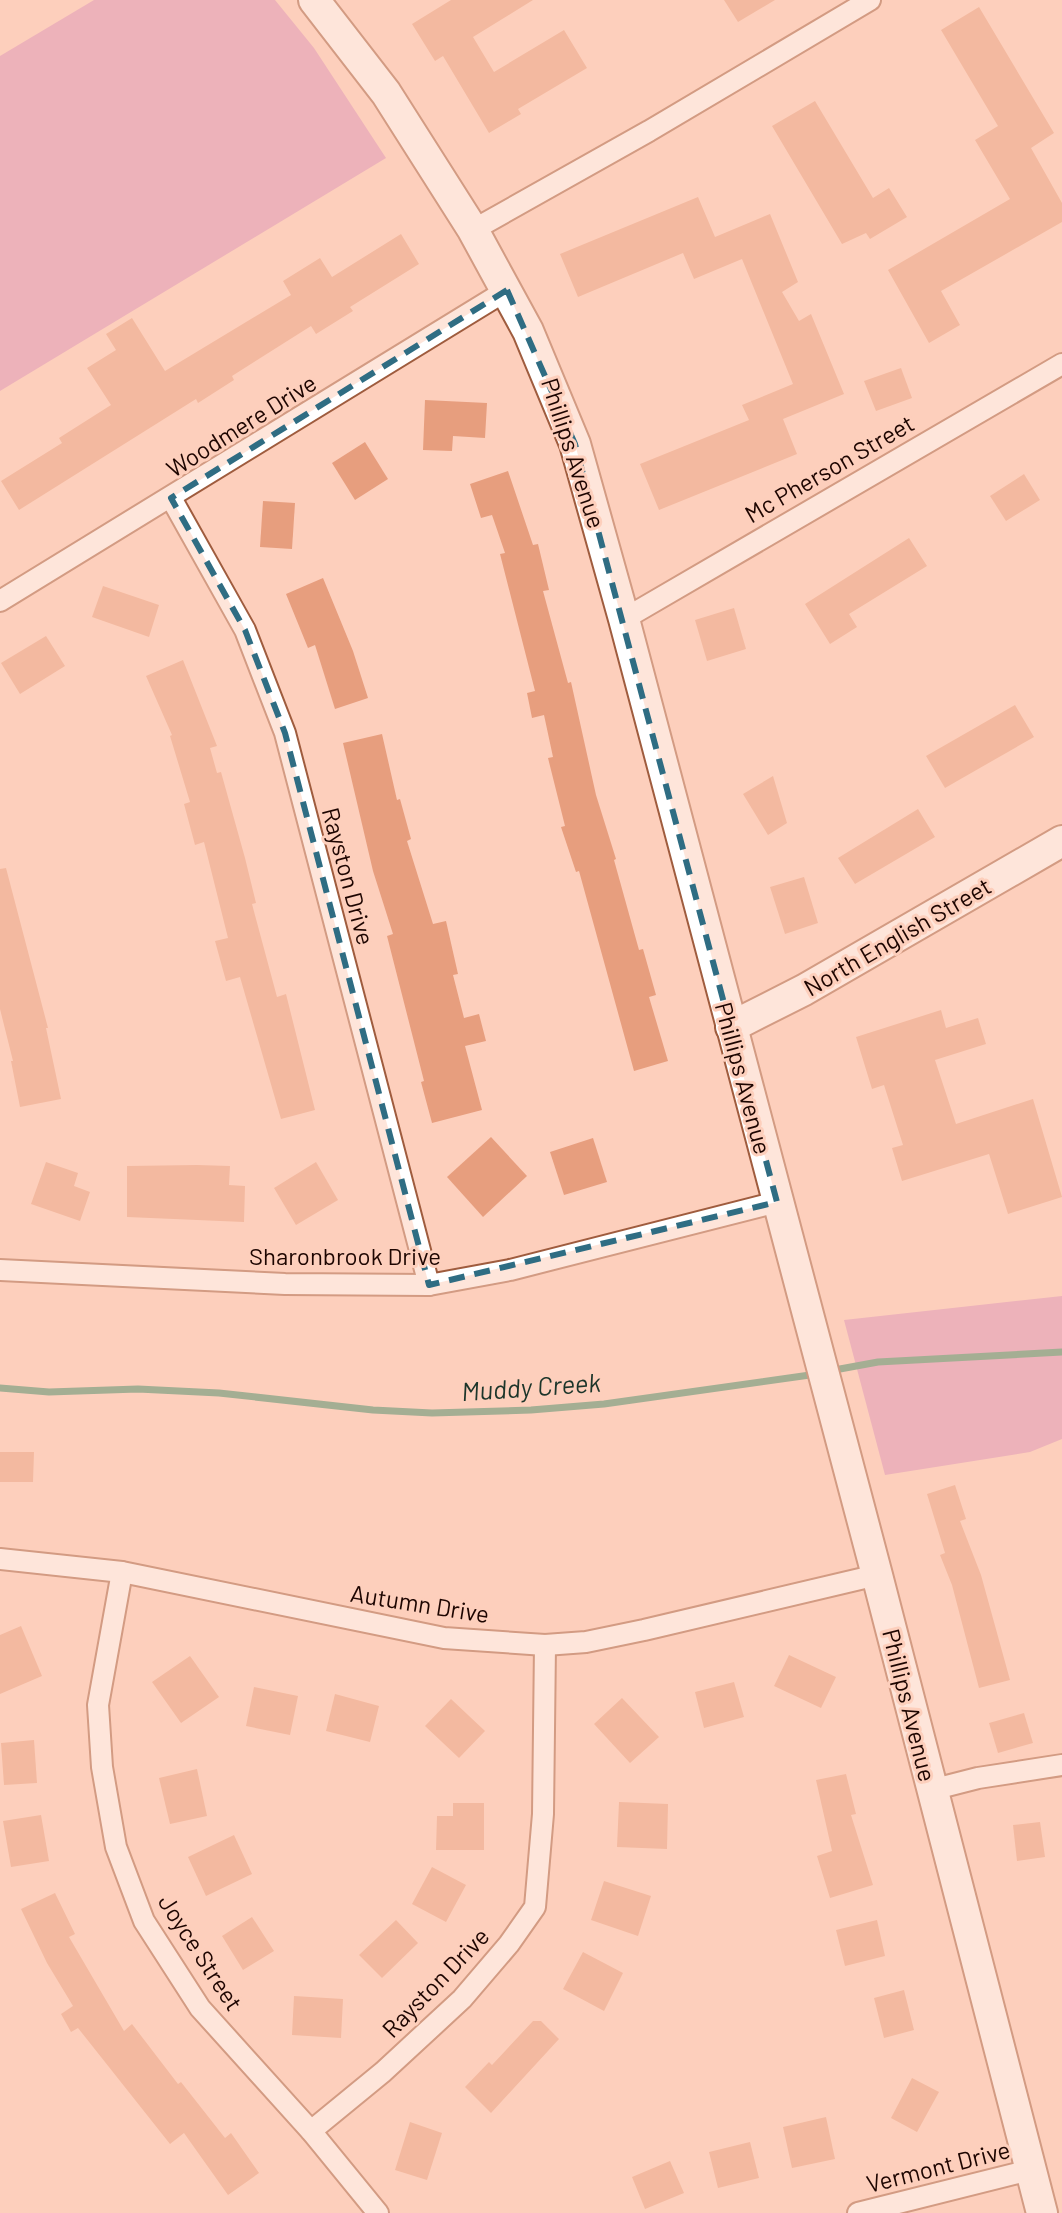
<svg xmlns="http://www.w3.org/2000/svg" width="1062" height="2213" viewBox="0 0 1062 2213" font-family="Barlow,sans-serif">
<style>
.green{fill:#d98eb9}
.lines{fill:none;stroke-linecap:round;stroke-linejoin:round}
.stream{stroke:#388563;stroke-width:7}
.building{fill:#e79e7e}
.street-casing{stroke:#9f5c3e;stroke-width:24}
.secondary-casing{stroke:#9f5c3e;stroke-width:34}
.street{stroke:#fff;stroke-width:20}
.secondary{stroke:#fff;stroke-width:30}
.marked{fill:none;stroke:#2f6d83;stroke-width:6;stroke-dasharray:16 10;stroke-linejoin:round}
.labels{text-anchor:middle;dominant-baseline:central;stroke-width:6;stroke-linejoin:round;paint-order:stroke}
.street-label{font-size:24px;fill:#1d0500;stroke:#fdcfbc}
.water-label{font-size:26px;font-style:italic;fill:#1c352a;stroke:#fdcfbc}
</style>
<rect width="100%" height="100%" fill="#fdcfbc"/>
<g class="green">
<polygon points="94,0 275,0 314,48 386,158 0,391 0,56"/>
<polygon points="1062,1296 1062,1439 1030,1452 885,1475 844,1320"/>
</g>
<g class="lines">
<g class="stream">
<polyline points="829,1371 878,1362 1062,1352"/>
<polyline points="0,1388 49,1392 138,1389 219,1393 373,1410 432,1413 531,1410 604,1404 817,1374"/>
</g>
</g>
<g class="building">
<polygon points="451,0 533,0 473,37 494,72 564,30 587,68 518,109 521,114 489,133 443,56 435,61 412,24"/>
<polygon points="724,0 775,0 738,22"/>
<polygon points="979,7 1054,133 1031,148 1062,203 1062,222 941,291 960,325 929,343 888,270 1010,199 975,140 998,126 941,30"/>
<polygon points="815,101 873,198 889,188 907,217 870,239 866,233 842,244 772,126"/>
<polygon points="698,197 715,237 770,214 798,282 782,292 799,321 811,314 844,394 783,419 797,454 659,510 640,464 749,420 742,405 793,384 742,259 694,279 683,253 578,297 560,254"/>
<polygon points="401,234 419,264 350,307 353,311 316,334 311,326 232,376 234,380 198,403 196,399 19,510 1,481 62,443 59,438 111,405 87,368 116,350 106,334 132,318 165,371 291,295 283,281 320,258 332,277"/>
<polygon points="901,368 912,398 876,411 864,381"/>
<polygon points="425,400 487,403 485,438 453,436 452,451 423,450"/>
<polygon points="365,442 388,479 355,500 332,463"/>
<polygon points="508,471 533,545 538,544 549,590 543,591 568,683 571,682 596,795 616,859 614,860 639,950 643,949 656,995 649,997 668,1061 634,1071 579,871 576,872 561,827 565,826 548,758 553,757 544,715 532,718 527,693 535,691 500,554 505,553 492,515 481,518 470,484"/>
<polygon points="1024,474 1040,500 1006,521 990,496"/>
<polygon points="263,501 295,503 292,549 260,547"/>
<polygon points="909,538 927,566 849,614 857,627 830,644 805,604"/>
<polygon points="323,578 353,651 368,698 335,709 315,645 308,648 286,594"/>
<polygon points="103,586 159,605 149,637 92,617"/>
<polygon points="734,608 746,649 707,661 695,620"/>
<polygon points="46,636 65,666 20,694 1,663"/>
<polygon points="183,660 217,746 210,748 217,773 221,772 245,858 256,903 252,904 277,997 286,994 315,1110 281,1119 240,977 226,981 215,941 228,938 204,842 195,845 184,804 190,802 170,736 172,735 146,676"/>
<polygon points="1015,705 1034,737 945,788 926,756"/>
<polygon points="382,734 397,800 400,799 411,839 407,841 433,924 446,921 458,974 453,975 464,1018 479,1014 486,1041 465,1046 482,1110 432,1123 421,1082 424,1081 387,936 393,934 373,871 343,743"/>
<polygon points="773,776 787,823 768,835 743,794"/>
<polygon points="918,809 935,837 855,884 838,858"/>
<polygon points="6,868 48,1028 46,1028 61,1099 20,1107 11,1061 13,1061 0,1009 0,869"/>
<polygon points="804,877 818,923 785,934 770,887"/>
<polygon points="941,1010 946,1028 978,1018 986,1044 935,1060 956,1124 1033,1099 1062,1197 1008,1214 989,1154 902,1181 892,1148 903,1145 884,1085 872,1089 856,1037"/>
<polygon points="491,1137 527,1176 483,1217 447,1177"/>
<polygon points="593,1138 607,1182 564,1195 550,1152"/>
<polygon points="46,1162 78,1173 74,1186 90,1192 80,1221 31,1204"/>
<polygon points="316,1162 338,1200 296,1225 274,1188"/>
<polygon points="197,1165 230,1166 229,1185 245,1186 244,1222 127,1217 127,1166"/>
<polygon points="0,1452 34,1452 33,1482 0,1482"/>
<polygon points="955,1485 966,1519 960,1521 981,1575 1010,1680 979,1688 952,1585 940,1555 945,1553 927,1494"/>
<polygon points="21,1626 42,1676 0,1694 0,1635"/>
<polygon points="789,1655 836,1677 821,1708 774,1686"/>
<polygon points="190,1656 219,1697 181,1723 152,1682"/>
<polygon points="734,1682 744,1717 704,1728 695,1692"/>
<polygon points="254,1687 298,1696 290,1735 246,1726"/>
<polygon points="335,1694 379,1706 370,1742 326,1731"/>
<polygon points="622,1698 659,1737 630,1763 594,1724"/>
<polygon points="451,1699 485,1731 459,1758 425,1726"/>
<polygon points="1024,1713 1033,1743 998,1753 989,1723"/>
<polygon points="34,1740 37,1783 4,1785 1,1743"/>
<polygon points="197,1769 207,1816 170,1824 159,1778"/>
<polygon points="846,1774 856,1814 851,1815 873,1885 830,1898 817,1856 832,1851 816,1780"/>
<polygon points="619,1802 668,1804 667,1849 617,1847"/>
<polygon points="453,1803 484,1803 484,1850 436,1850 437,1816 453,1816"/>
<polygon points="41,1815 49,1861 11,1867 3,1821"/>
<polygon points="1040,1822 1045,1857 1017,1861 1013,1825"/>
<polygon points="234,1835 252,1874 206,1896 188,1857"/>
<polygon points="432,1867 466,1885 446,1922 412,1904"/>
<polygon points="604,1881 651,1896 638,1936 591,1920"/>
<polygon points="55,1893 75,1934 69,1937 124,2031 132,2024 178,2084 181,2082 225,2138 231,2133 259,2173 228,2195 184,2133 170,2144 78,2028 71,2032 61,2014 73,2006 47,1963 21,1909"/>
<polygon points="252,1917 274,1951 243,1970 222,1936"/>
<polygon points="396,1920 418,1943 382,1978 359,1955"/>
<polygon points="877,1920 885,1956 845,1966 836,1930"/>
<polygon points="583,1952 623,1973 604,2011 563,1989"/>
<polygon points="904,1990 914,2030 884,2038 874,1998"/>
<polygon points="294,1996 343,1999 341,2038 292,2035"/>
<polygon points="533,2021 541,2021 559,2039 491,2113 465,2087 489,2062 492,2065"/>
<polygon points="912,2078 939,2092 917,2132 891,2118"/>
<polygon points="826,2117 835,2159 792,2168 783,2127"/>
<polygon points="410,2122 442,2133 427,2180 395,2170"/>
<polygon points="750,2142 759,2178 718,2188 709,2152"/>
<polygon points="670,2161 684,2193 645,2209 632,2177"/>
</g>
<g class="lines">
<g class="street-casing">
<g id="street">
<polyline points="473,230 649,131 870,0"/>
<polyline points="171,498 245,630 285,733 429,1285"/>
<polyline points="0,601 507,290"/>
<polyline points="624,619 1062,364"/>
<polyline points="0,1270 285,1284 429,1285 510,1270 777,1202"/>
<polyline points="0,1559 122,1572 444,1638 545,1645 586,1642 644,1630 877,1575"/>
<polyline points="122,1572 98,1705 102,1767 116,1847 144,1921 200,2008 311,2131 378,2213"/>
<polyline points="931,1790 978,1778 1062,1765"/>
<polyline points="311,2131 383,2072 462,1999 509,1944 535,1907 543,1814 545,1645"/>
<polyline points="858,2213 1030,2170"/>
</g>
</g>
<g class="secondary-casing">
<g id="secondary">
<polyline points="314,0 386,93 473,230 528,331 575,444 624,619 877,1575 1042,2213"/>
<polyline points="731,1027 804,990 1062,841"/>
</g>
</g>
<use href="#street" class="street"/>
<use href="#secondary" class="secondary"/>
</g>
<path d="M0 0H1062V2213H0ZM507 290 575 444 777 1202 429 1285 285 733 245 630 171 498Z" fill="#fdcfbc" fill-opacity=".55" fill-rule="evenodd"/>
<path class="marked" d="M507 290 575 444 777 1202 429 1285 285 733 245 630 171 498Z"/>
<g class="labels">
<g class="street-label">
<text transform="translate(241 425) rotate(-32)">Woodmere Drive</text>
<text transform="translate(574 453) rotate(72)">Phillips Avenue</text>
<text transform="translate(829 468) rotate(-30)">Mc Pherson Street</text>
<text transform="translate(349 876) rotate(75)">Rayston Drive</text>
<text transform="translate(897 936) rotate(-30)">North English Street</text>
<text transform="translate(744 1078) rotate(75)">Phillips Avenue</text>
<text x="345" y="1255">Sharonbrook Drive</text>
<text transform="translate(420 1603) rotate(9)">Autumn Drive</text>
<text transform="translate(910 1705) rotate(76)">Phillips Avenue</text>
<text transform="translate(201 1952) rotate(57)">Joyce Street</text>
<text transform="translate(435 1982) rotate(-46)">Rayston Drive</text>
<text transform="translate(938 2166) rotate(-14)">Vermont Drive</text>
</g>
<g class="water-label">
<text transform="translate(531 1386) rotate(-4)">Muddy Creek</text>
</g>
</g>
</svg>
